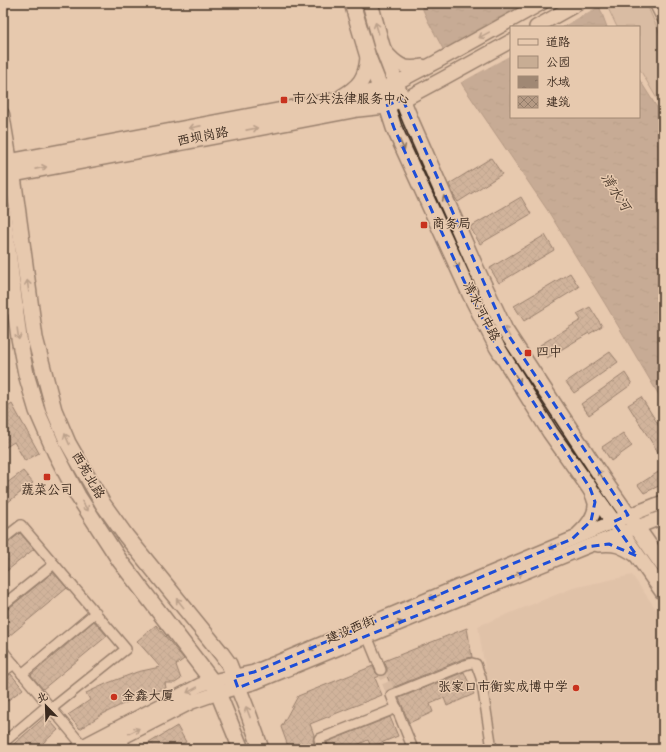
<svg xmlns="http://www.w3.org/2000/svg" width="666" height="752" viewBox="0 0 666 752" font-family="'Gochi Hand','LXGW WenKai TC',sans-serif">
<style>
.built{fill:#d8bba1}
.green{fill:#c8ad94;stroke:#826c59}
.water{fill:url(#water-ripples);stroke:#786252}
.pier{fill:#e7c9ae}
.building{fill:url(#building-cross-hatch);stroke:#3b2a1e}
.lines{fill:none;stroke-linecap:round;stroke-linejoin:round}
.minor-tunnel{stroke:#c5a991;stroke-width:9;stroke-dasharray:9 4.5;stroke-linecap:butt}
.minor-casing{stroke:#3b2a1e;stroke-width:12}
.tertiary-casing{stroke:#3b2a1e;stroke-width:15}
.secondary-casing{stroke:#3b2a1e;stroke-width:16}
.primary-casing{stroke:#3b2a1e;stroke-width:18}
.minor{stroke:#e7c9ae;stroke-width:9}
.tertiary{stroke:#e7c9ae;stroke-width:12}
.secondary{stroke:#e7c9ae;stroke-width:13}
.primary{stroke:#e7c9ae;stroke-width:15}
.oneway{stroke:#88725f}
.marked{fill:none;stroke:#1d4ed8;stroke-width:3;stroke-dasharray:8 5;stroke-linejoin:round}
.poi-dot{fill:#c8321e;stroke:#e7c9ae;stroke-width:1.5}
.labels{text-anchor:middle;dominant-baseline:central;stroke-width:3;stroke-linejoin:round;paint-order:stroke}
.poi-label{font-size:13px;fill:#3b2a1e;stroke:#e7c9ae;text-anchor:start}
.street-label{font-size:13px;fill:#3b2a1e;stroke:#e7c9ae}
.water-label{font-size:14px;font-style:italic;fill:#4f3d2f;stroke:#e7c9ae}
</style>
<defs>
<pattern id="water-ripples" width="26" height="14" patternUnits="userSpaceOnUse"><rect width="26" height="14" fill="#a08874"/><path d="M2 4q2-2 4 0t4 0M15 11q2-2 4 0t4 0" fill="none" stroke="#846f5f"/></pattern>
<pattern id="building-cross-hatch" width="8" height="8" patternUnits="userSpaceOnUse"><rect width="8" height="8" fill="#b59a84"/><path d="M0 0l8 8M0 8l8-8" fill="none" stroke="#947e6b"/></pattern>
</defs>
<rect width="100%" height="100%" fill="#e7c9ae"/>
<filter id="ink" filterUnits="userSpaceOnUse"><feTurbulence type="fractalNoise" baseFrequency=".025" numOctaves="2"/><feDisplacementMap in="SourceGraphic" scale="8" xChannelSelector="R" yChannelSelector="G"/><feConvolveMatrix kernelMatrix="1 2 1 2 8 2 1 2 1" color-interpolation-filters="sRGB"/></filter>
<g filter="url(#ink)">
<polygon class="built" points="632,575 663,619 663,749 498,749 478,626 573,588"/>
<polygon class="green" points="614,3 645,3 647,5 663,41 663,109 639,68 639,27 617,27 608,8"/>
<polygon class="water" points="420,3 598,3 607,27 511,27 511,117 639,117 639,79 663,117 663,402 607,307 548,211 463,86 428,21"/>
<polygon class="pier" points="526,3 600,3 601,5 562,27 511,27 511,55 460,83 441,50"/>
<g class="building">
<polygon points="491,158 502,174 458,202 454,196 449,184"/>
<polygon points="521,197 531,214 480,244 470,227"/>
<polygon points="545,235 554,250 499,283 490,268"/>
<polygon points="570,273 579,287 524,321 514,306"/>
<polygon points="590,307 602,326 589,334 589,333 547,358 540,345 581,320 577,314"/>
<polygon points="610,352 618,362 574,393 566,382"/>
<polygon points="625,373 632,384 589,415 581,404"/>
<polygon points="641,397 663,432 663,460 628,405"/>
<polygon points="12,404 39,453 25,461 14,442 3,449 3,410"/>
<polygon points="623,433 632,446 611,461 602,447"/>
<polygon points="663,469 663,484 644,493 638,485"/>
<polygon points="23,471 33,483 3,506 3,486"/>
<polygon points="20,533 34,549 3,574 3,547"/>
<polygon points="53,572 67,588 3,641 3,613"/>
<polygon points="94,621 107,636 43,689 31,675"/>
<polygon points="156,625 184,659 176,665 181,679 175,683 165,683 166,688 144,695 121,705 101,715 80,729 68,715 90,700 86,693 108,683 137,672 160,667 137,641"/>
<polygon points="467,628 472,657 463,659 392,688 386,674 387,671 387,668 384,661"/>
<polygon points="373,666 376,673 380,676 375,678 382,695 310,724 314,735 313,741 317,749 289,749 281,727 298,696"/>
<polygon points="464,672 474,694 447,706 444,698 430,704 433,712 409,723 399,698"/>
<polygon points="11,674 23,689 3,704 3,678"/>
<polygon points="46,716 58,730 36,749 8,749"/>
<polygon points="390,717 398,736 371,747 368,740 355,746 356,749 329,749 327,742"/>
<polygon points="177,726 186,742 180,745 182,749 139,749"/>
</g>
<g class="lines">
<polyline class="minor-tunnel" points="381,670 390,691"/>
<g class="minor-casing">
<g id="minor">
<polyline points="3,311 19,307"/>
<polyline points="3,539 21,525 126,649 51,709"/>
<polyline points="3,605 54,564"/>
<polyline points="367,636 381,670"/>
<polyline points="3,651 83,746 84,749"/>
<polyline points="3,672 14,664"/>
<polyline points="22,674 96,612"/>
<polyline points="3,743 48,705"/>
<polyline points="323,749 319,739 397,708"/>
<polyline points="413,749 391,695 465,665 472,663 476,664 481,678 492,749"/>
</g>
</g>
<g class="tertiary-casing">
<g id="tertiary">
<polyline points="3,114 11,162"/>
<polyline points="115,731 125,749"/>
</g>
</g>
<g class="secondary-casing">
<g id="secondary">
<polyline points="656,3 663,17"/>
<polyline points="536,27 579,3"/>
<path d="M385 51C396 64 405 71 422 66"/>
<polyline points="396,83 436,62 542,3"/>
<polyline points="403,100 444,78 511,41"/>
<path d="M578 534C587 526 596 516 595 503 594 499 592 494 590 490"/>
<path d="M598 545C616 543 621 546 637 556"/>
<polyline points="77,749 200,685 212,681 254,672 613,522 663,502"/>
<polyline points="100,749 192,702 218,693 256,682 586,547 663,517"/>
</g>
</g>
<g class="primary-casing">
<g id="primary">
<polyline points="352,3 368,57 384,97 394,128 470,294 497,347 550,432 663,592"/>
<polyline points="370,3 382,46 399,91 411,121 475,266 505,330 607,485 663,565"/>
<path d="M342 97C359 87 366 79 368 58"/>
<polyline points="11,162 35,338 54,410 68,443 103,504 126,536 221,653 229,664 249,715 261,749"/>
<polyline points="3,163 352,97 372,92 389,87"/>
<polyline points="3,176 358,109 386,106 395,102"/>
<polyline points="3,212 19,338 26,374 37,411 55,452 78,496 120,561 212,681 218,693 241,749"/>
</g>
</g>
<use href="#minor" class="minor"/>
<use href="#tertiary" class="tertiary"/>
<use href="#secondary" class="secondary"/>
<use href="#primary" class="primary"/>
</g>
<defs><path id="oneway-shaft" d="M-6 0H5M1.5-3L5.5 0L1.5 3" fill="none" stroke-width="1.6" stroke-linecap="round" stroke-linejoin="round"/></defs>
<g class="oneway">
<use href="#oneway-shaft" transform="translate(377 28) rotate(-106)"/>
<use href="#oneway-shaft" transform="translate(484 35) rotate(151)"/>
<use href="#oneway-shaft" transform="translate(195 127) rotate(169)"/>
<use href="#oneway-shaft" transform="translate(252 129) rotate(-11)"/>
<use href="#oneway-shaft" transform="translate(402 145) rotate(65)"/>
<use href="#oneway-shaft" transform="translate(41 168) rotate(-11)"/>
<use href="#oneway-shaft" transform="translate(446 201) rotate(-114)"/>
<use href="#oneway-shaft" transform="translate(456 264) rotate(65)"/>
<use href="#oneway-shaft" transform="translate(28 286) rotate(-98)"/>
<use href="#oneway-shaft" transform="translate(507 332) rotate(-120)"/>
<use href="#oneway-shaft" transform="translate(18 334) rotate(82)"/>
<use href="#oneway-shaft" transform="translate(517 378) rotate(58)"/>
<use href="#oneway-shaft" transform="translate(67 439) rotate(-114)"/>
<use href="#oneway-shaft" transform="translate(601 475) rotate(-123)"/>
<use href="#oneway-shaft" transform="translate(85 506) rotate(57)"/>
<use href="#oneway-shaft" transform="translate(554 546) rotate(157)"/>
<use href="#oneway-shaft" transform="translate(517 575) rotate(-22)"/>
<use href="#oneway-shaft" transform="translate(434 597) rotate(157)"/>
<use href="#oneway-shaft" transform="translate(180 603) rotate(-129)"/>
<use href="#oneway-shaft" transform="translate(397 624) rotate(-22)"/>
<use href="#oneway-shaft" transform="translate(314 647) rotate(157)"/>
<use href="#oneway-shaft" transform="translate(192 690) rotate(152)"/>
<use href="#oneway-shaft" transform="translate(248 712) rotate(-111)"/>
<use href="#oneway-shaft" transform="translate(134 731) rotate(-27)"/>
</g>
</g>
<path d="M0 0H666V752H0ZM403 100 505 330 628 515 613 522 637 556 609 544 586 547 238 688 234 677 254 672 572 539 591 521 595 502 590 488 497 347 470 294 394 128 386 106 395 102Z" fill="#e7c9ae" fill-opacity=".55" fill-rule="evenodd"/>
<path class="marked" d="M403 100 505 330 628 515 613 522 637 556 609 544 586 547 238 688 234 677 254 672 572 539 591 521 595 502 590 488 497 347 470 294 394 128 386 106 395 102Z"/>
<g class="poi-dot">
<rect x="280" y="96" width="8" height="8" rx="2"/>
<rect x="420" y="221" width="8" height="8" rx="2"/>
<rect x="524" y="349" width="8" height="8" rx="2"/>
<rect x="43" y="473" width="8" height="8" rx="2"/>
<circle cx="576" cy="688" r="4"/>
<circle cx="114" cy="697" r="4"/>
</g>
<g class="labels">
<g class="poi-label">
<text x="292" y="100">市公共法律服务中心</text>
<text x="432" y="225">商务局</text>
<text x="536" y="353">四中</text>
<text x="47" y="491" text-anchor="middle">蔬菜公司</text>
<text x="568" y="688" text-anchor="end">张家口市衡实成博中学</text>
<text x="122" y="697">金鑫大厦</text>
</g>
<g class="street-label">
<text transform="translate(203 138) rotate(-11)">西坝岗路</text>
<text transform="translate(480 312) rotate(63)">清水河中路</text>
<text transform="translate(87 476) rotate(60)">西苑北路</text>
<text transform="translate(351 631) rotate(-23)">建设西街</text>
</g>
<g class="water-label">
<text transform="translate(614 193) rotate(57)">清水河</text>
</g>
</g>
<rect width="666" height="752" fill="none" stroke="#e7c9ae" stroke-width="16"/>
<rect x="8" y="8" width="650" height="736" fill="none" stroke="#3b2a1e" stroke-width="1.5" filter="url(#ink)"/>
<rect x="510" y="26" width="130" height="92" fill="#e7c9ae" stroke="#a28974"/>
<rect x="518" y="39" width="20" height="6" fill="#e7c9ae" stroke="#a28974"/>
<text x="546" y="46" font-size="12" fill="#3b2a1e">道路</text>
<rect x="518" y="56" width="20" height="12" fill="#c8ad94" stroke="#a28974"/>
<text x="546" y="66" font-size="12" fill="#3b2a1e">公园</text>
<rect x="518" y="76" width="20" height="12" fill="url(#water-ripples)" stroke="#a28974"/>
<text x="546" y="86" font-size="12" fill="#3b2a1e">水域</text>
<rect x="518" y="96" width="20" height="12" fill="url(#building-cross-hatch)" stroke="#a28974"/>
<text x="546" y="106" font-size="12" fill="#3b2a1e">建筑</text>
<g transform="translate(46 706) rotate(337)" stroke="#e7c9ae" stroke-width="3" paint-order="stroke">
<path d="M0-3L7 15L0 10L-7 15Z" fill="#3b2a1e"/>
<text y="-6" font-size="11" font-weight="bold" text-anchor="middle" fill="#3b2a1e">北</text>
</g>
</svg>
